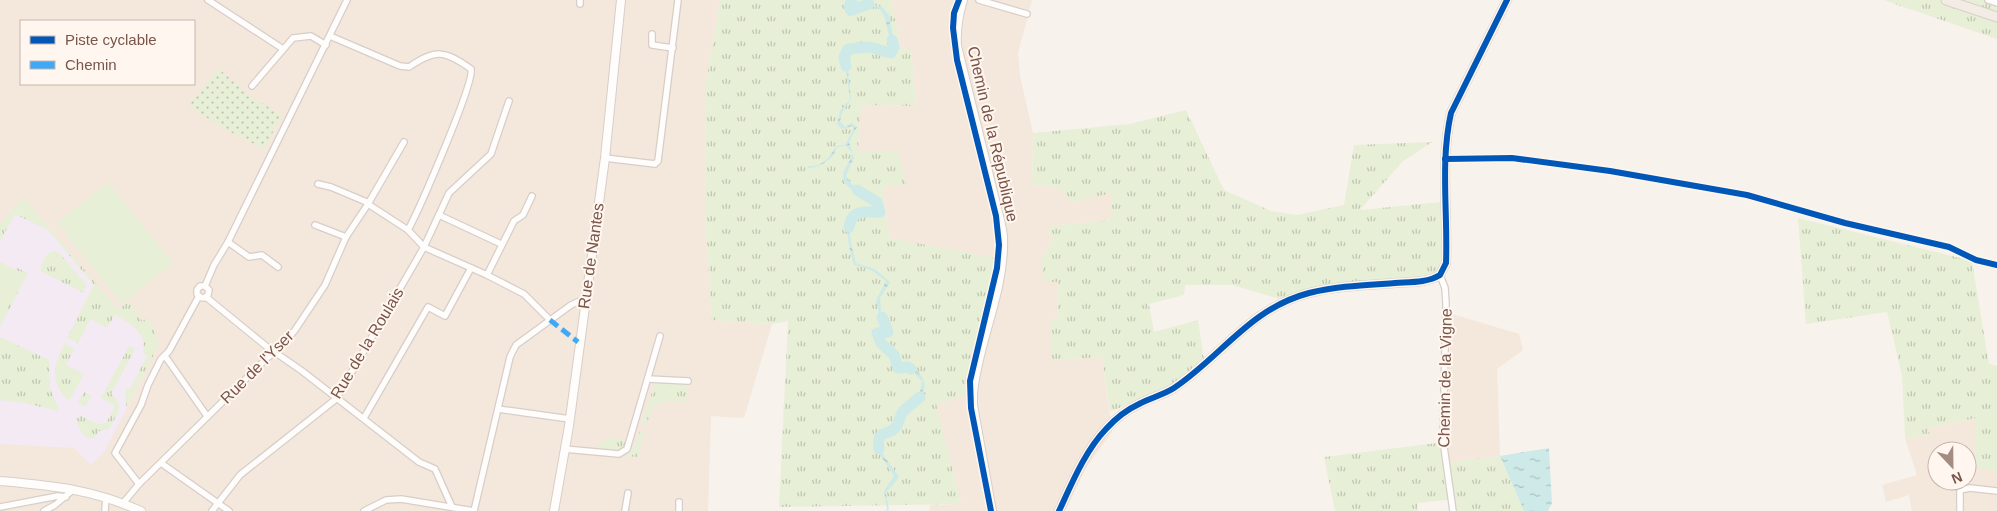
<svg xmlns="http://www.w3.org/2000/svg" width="1997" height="511" viewBox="0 0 1997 511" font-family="Helvetica,sans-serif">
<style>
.residential{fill:#f4e7dc;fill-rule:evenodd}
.education{fill:#f3eaf4}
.grass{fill:url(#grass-tufts)}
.garden{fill:url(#garden-dots)}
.pitch{fill:#e7efd7}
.water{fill:url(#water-ripples)}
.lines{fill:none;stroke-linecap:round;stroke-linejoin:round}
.river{stroke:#cdeae9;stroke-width:11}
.street-casing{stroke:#d7cec9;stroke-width:8}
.secondary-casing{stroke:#d8cec8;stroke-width:10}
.primary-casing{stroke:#dacec9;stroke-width:11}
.street{stroke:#fefdfc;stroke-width:5.5}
.secondary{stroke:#fefdfc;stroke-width:8}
.primary{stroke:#f3ece5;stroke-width:9}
.quiet{stroke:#3fa9f5;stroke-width:5;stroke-dasharray:10 5;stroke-linecap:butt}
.cycleway-casing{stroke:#fff7ef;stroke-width:9}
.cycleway{stroke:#0057b8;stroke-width:6}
.labels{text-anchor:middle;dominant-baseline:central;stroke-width:4;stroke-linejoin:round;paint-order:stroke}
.street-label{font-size:16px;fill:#79554a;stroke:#fff7ef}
</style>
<defs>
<pattern id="grass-tufts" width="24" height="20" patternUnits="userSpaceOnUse" patternTransform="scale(1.25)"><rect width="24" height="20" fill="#e7efd7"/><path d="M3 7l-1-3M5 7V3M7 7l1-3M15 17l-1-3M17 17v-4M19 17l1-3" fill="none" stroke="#c0c4b0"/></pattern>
<pattern id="garden-dots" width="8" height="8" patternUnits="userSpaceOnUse" patternTransform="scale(1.25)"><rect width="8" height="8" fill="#e7efd7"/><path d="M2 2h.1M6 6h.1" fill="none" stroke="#c0c4b0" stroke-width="1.8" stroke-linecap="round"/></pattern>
<pattern id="water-ripples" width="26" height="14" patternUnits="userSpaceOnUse" patternTransform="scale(1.25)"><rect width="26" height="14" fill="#cdeae9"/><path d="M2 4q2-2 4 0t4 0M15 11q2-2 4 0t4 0" fill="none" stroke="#abc0bf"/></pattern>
</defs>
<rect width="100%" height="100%" fill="#f8f2ec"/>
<g class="residential">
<path d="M0 0H720L706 83 705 212 712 320 772 324 744 418 711 416 708 511H0ZM21 21H194V84H21Z"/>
<polygon points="891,0 1032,0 1018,53 1020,76 1033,133 1032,185 1056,187 1064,191 1072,202 1112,192 1112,220 1050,226 1051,242 1042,258 1058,282 1057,320 1053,319 1053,360 1102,357 1112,432 1086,468 1065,511 929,511 930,505 961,504 935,404 889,238 883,187 858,151 861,105 916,106 911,50 901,49"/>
<polygon points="1452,314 1519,334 1523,350 1497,369 1500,456 1450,462 1445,442"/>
<path d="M1976 418V467L1997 471V511H1912L1909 495 1886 502 1882 485 1917 475 1905 438 1930 435 1928 428ZM1937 451H1967V481H1937Z"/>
</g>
<polygon class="education" points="23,197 118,309 129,302 156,351 105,451 91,465 74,448 0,444 0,224"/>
<g class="grass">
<polygon points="720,0 891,0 901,49 911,50 916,106 861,105 858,151 899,152 906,184 883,187 889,238 1002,259 967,395 936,404 961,504 779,507 788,321 772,324 712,320 705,212 706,83"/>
<polygon points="1884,0 1997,0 1997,39 1892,3"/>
<path d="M1186 110 1224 190 1271 211 1297 215 1344 205 1354 145 1432 142 1402 162 1360 210 1441 202 1443 263 1440 272 1430 277 1327 285 1280 299 1232 285H1185L1184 295 1149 304 1154 332 1198 320 1204 360 1179 381 1152 394 1110 412 1102 357 1052 360V319L1057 320 1058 282H1043L1042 258 1051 242 1050 226 1112 220V193L1072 202C1059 184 1053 187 1032 185L1033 133 1130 124Z"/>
<path d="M23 197 118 309 129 302 142 321 148 318 154 329 159 345 127 407 125 401 126 388 130 389 147 356 143 353C148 332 129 323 115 315L107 328 90 319 78 343 67 338 94 285 48 230 15 214 0 241V224Z"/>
<polygon points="1798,218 1972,261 1989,364 1997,366 1997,471 1976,468 1976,418 1928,428 1930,435 1905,438 1902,375 1887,312 1806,324"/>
<path d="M54 251 59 253 86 284 84 293 40 271C43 262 45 253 54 251Z"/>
<polygon points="17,268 28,273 0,327 0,323 24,274 16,270"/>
<polygon points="0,337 49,360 50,389 59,409 58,411 25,403 0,400"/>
<path d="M65 343 74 349 66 365 84 374 69 401C49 382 53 366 65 343Z"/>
<path d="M129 346 135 349 111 394C126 405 116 416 109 429L99 431C89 449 79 431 76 419L81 416 97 424 106 423 115 406 101 398Z"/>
<polygon points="655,383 684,383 687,386 686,402 661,401 652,409 646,426 641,425"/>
<polygon points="84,392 91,396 85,407 78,403"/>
<polygon points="640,431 644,431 638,457 626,456 633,449"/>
<path d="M608 438 627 440C621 455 607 451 593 450Z"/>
<polygon points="1445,442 1450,462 1500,456 1524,511 1457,511 1455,499 1417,503 1418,511 1335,511 1324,457"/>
</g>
<polygon class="garden" points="219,69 253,98 282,115 264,149 228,131 188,106"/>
<g class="pitch">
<polygon points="108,182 173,263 122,304 57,223"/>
<polygon points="0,262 24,274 0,323"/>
</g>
<g class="water">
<path d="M852 0 850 6 853 11 871 3 882 7 889 15 895 45 894 50 890 53 873 46 850 48 846 52 851 99 842 113 840 121 845 127 852 123 857 127 849 142 854 158 846 175C855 196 875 186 882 211H858C844 224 852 247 856 263L875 269 890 282 880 298 881 312 890 331H878C881 342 887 346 896 353L899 367 910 366C921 373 929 382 922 396L905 410 896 428 884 432 879 441 882 453 899 477 886 493 889 510 885 511 887 509 884 491 894 476 879 453 876 440 884 428 895 426 903 407 920 392 922 381 908 367 899 369 894 353 884 348 874 333 873 330 887 327 879 315 876 300 886 281 871 270 854 265C850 254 842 219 853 210 860 205 871 208 877 208L875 199C864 195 838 189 844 171 847 164 851 161 852 153L846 146 837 147C836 149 835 152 834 154 830 161 816 169 808 168V166C823 167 830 157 836 146L845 145 854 128 852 126 842 129 837 124 840 111 850 99 843 51 847 46C865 44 873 40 889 50L892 48C893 41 889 38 888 32 885 17 884 6 867 5L856 15 849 16 845 12 848 0Z"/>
<polygon points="1549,448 1552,503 1548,511 1524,511 1500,456"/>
</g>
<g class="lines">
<g class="river">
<polyline points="852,0 849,7 851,10 869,4"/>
<polyline points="846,66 844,57 848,49 869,47 891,53 894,47 892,40"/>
<path d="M849 227C852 209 865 212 880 212L877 202 857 190"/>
<polyline points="882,317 888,332 877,333 881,343 894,355 898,368 908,367 911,369"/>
<path d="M879 449C876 428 888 437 896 427 899 423 900 417 902 413 907 406 915 402 920 397"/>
</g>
<g class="street-casing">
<g id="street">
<polyline points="208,0 283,49"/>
<polyline points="979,0 1027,14"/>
<polyline points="1988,0 1997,3"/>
<polyline points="580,4 580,0"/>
<polyline points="652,34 652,45 673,48"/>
<path d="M330 36 400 66 409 67C436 49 444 50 471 69 475 82 418 212 408 230"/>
<polyline points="252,86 293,38 311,36 326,45"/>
<polyline points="404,142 368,204 408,230 424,247 487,275 524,294 550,320"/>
<polyline points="605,158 655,164 658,161 678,0"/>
<polyline points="1445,159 1512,158 1610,171 1747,195 1845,223 1949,247 1976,260 1997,265"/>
<polyline points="318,184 331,187 369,203"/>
<polyline points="439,215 501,244"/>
<polyline points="315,225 346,237"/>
<polyline points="228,242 249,257 262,255 278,267"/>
<polyline points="487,275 514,221 523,215 532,196"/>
<polyline points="1440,275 1445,288 1446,304 1443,440 1453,511"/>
<path d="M205 286 209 290 208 295C205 299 200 299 197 294V290L200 286H205L214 265 228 242 347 0"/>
<polyline points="206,297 266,346 302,371 419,462 435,469 452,507"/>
<polyline points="165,356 207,416"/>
<polyline points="648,379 688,381"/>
<polyline points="498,409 570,419"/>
<polyline points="364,418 428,307 445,316 471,268"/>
<polyline points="564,449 619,454 627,449 660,336"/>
<polyline points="161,463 229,511"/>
<polyline points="139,484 115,453 141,405 148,385 161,359 169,351 199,296"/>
<polyline points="124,502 139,484 267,358 278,350 295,330 325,285 346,237 368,204"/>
<polyline points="0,507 58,496 66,497"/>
<polyline points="44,511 55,505 74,489"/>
<polyline points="105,511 106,497"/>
<polyline points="212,511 240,475 336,399 424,247 449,193 491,154 509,101"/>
<polyline points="364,511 386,500 401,499 474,511"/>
<polyline points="474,511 510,357 516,345 571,305 586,298"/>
<polyline points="625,511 628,493"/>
<polyline points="679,511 679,502"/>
<polyline points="1960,511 1960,490 1970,488 1997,491"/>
</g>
</g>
<g class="secondary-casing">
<g id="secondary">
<path d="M963 0C958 16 956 30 957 46L998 212C1000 221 1003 230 1003 238 1005 291 978 341 973 393V405L992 511"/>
<path d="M0 481C54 486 91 489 141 511"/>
<polyline points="554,511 569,426 605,158 621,0"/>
<path d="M1059 511C1072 483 1085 451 1106 429 1116 418 1126 410 1139 404 1150 398 1163 395 1174 388 1222 356 1249 309 1309 293 1337 286 1367 285 1395 283 1410 282 1427 283 1440 275L1446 263C1448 213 1440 162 1451 113L1507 0"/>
</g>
</g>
<g class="primary-casing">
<polyline id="primary" points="1946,0 1997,17"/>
</g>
<use href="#street" class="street"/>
<use href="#secondary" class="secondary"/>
<use href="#primary" class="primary"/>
<polyline class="quiet" points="550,320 578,342"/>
<g class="cycleway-casing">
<g id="cycleway">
<polyline points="959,0 954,13 953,28 957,60 996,216 999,245 997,268 970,381 971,408 991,511"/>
<polyline points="1445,159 1512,158 1610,171 1747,195 1845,223 1949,247 1976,260 1997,265"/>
<path d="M1059 511C1072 483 1085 451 1106 429 1116 418 1126 410 1139 404 1150 398 1163 395 1174 388 1222 356 1249 309 1309 293 1337 286 1367 285 1395 283 1410 282 1427 283 1440 275L1446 263C1448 213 1440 162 1451 113L1507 0"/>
</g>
</g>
<use href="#cycleway" class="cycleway"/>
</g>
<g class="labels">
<g class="street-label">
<text transform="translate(993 134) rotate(77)">Chemin de la République</text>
<text transform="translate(591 256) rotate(-82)">Rue de Nantes</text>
<text transform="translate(367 343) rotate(-59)">Rue de la Roulais</text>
<text transform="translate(257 367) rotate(-45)">Rue de l'Yser</text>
<text transform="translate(1445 378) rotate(-89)">Chemin de la Vigne</text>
</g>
</g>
<rect x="20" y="20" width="175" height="65" fill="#fff7ef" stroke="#c9b6ad"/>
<rect x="30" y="36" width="25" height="8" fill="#0057b8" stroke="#c9b6ad"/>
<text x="65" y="45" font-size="15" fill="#79554a">Piste cyclable</text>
<rect x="30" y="61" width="25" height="8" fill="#3fa9f5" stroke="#c9b6ad"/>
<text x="65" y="70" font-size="15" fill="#79554a">Chemin</text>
<g transform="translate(1952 466) rotate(158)"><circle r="24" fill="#fff7ef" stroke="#c9b6ad"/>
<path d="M0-4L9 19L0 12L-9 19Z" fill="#a58c83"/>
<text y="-8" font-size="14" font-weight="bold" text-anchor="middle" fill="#79554a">N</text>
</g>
</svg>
